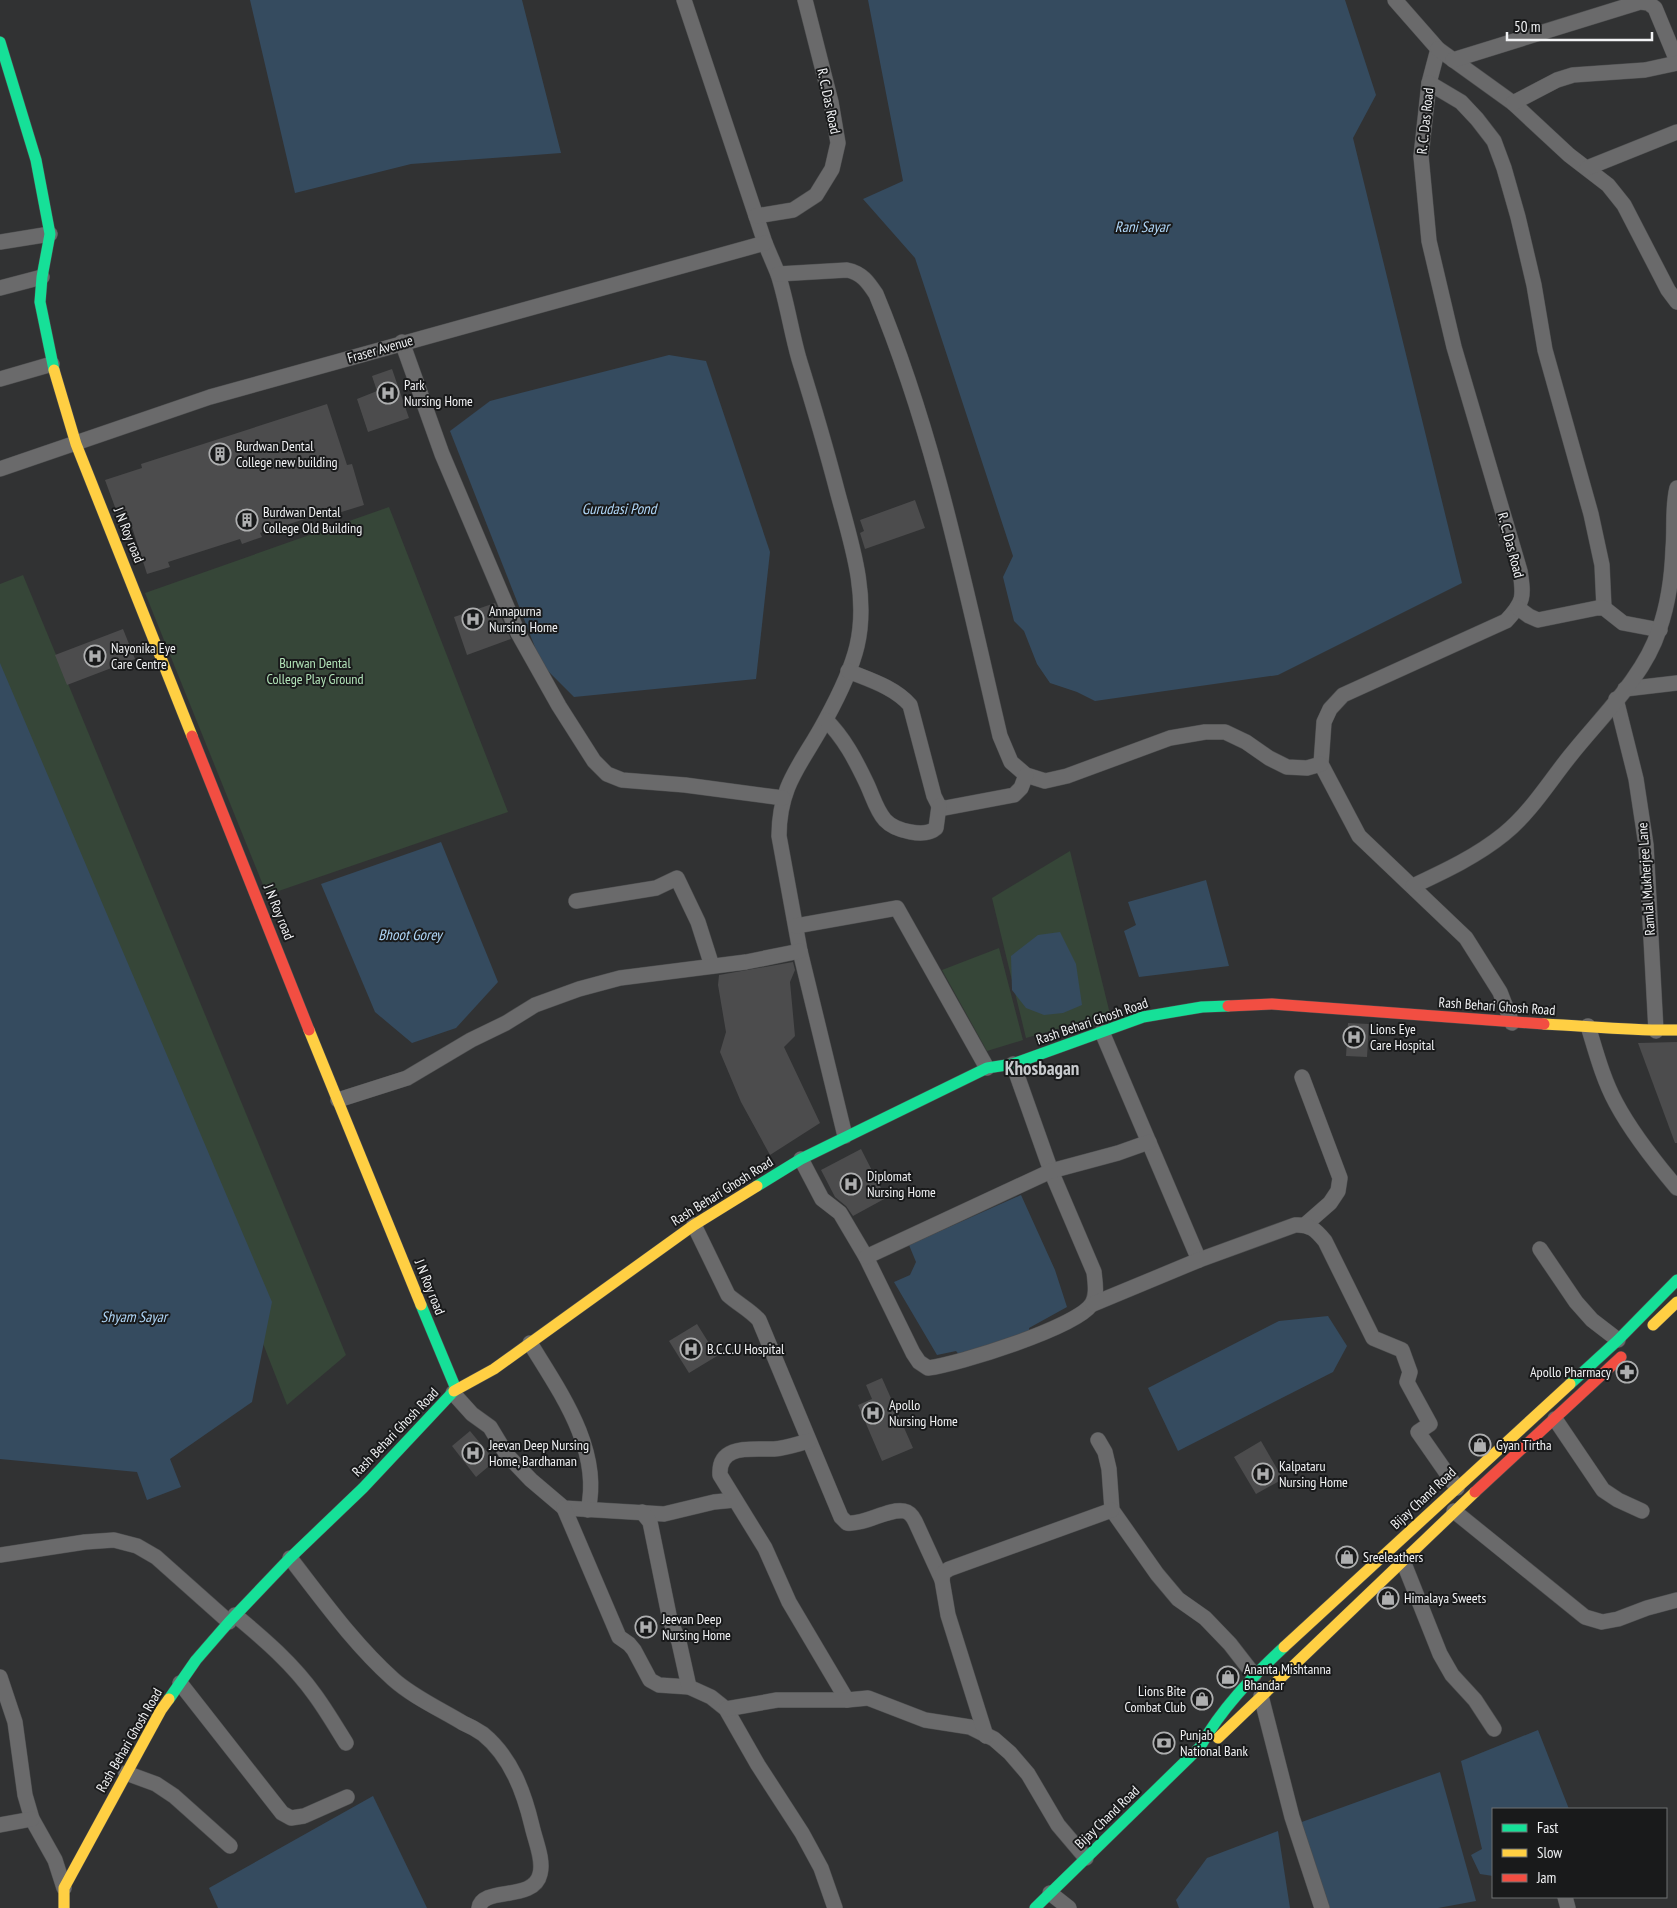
<svg xmlns="http://www.w3.org/2000/svg" width="1677" height="1908" viewBox="0 0 1677 1908" font-family="'PT Sans Narrow',sans-serif">
<style>
.green{fill:#364638}
.water{fill:#354b5f}
.building{fill:#4c4c4d}
.lines{fill:none;stroke-linecap:round;stroke-linejoin:round}
.street-casing{stroke:#4d4e4f;stroke-width:16}
.fast-casing{stroke:#4d4e4f;stroke-width:12}
.slow-casing{stroke:#4d4e4f;stroke-width:12}
.jam-casing{stroke:#4d4e4f;stroke-width:12}
.street{stroke:#6a6a6b;stroke-width:15}
.fast{stroke:#16e098;stroke-width:11}
.slow{stroke:#ffcf43;stroke-width:11}
.jam{stroke:#f24e42;stroke-width:11}
.labels{text-anchor:middle;dominant-baseline:central;stroke-width:4;stroke-linejoin:round;paint-order:stroke}
.street-label{font-size:14px;fill:#f1f2f4;stroke:#191a1b}
.poi-label{font-size:14px;fill:#f1f2f4;stroke:#191a1b;text-anchor:start}
.park-label{font-size:14px;fill:#b2e3b8;stroke:#191a1b}
.water-label{font-size:15px;font-style:italic;fill:#b0d7f8;stroke:#191a1b}
.district-label{font-size:19px;font-weight:bold;fill:#c7cacd;stroke:#191a1b}
</style>
<rect width="100%" height="100%" fill="#313233"/>
<g class="green">
<polygon points="389,507 508,812 267,895 145,593"/>
<polygon points="23,575 346,1355 287,1405 0,670 0,584"/>
<polygon points="1070,851 1110,1014 1026,1038 992,898"/>
<polygon points="999,948 1023,1040 987,1051 942,970"/>
</g>
<g class="water">
<polygon points="250,0 522,0 561,153 411,164 295,193"/>
<polygon points="868,0 1345,0 1376,95 1353,138 1462,583 1278,675 1095,701 1077,692 1050,683 1037,664 1024,631 1014,621 1003,577 1013,556 915,258 863,199 903,181"/>
<polygon points="669,355 706,361 770,552 756,679 574,697 542,665 450,431 490,401"/>
<polygon points="0,663 272,1302 252,1402 170,1459 181,1487 147,1500 137,1472 0,1459"/>
<polygon points="441,842 498,982 456,1028 412,1043 375,1012 321,884"/>
<polygon points="1206,880 1229,966 1139,977 1124,931 1136,925 1128,902"/>
<polygon points="1060,932 1076,964 1082,1005 1063,1013 1044,1015 1026,1008 1012,990 1011,956 1038,935"/>
<polygon points="1021,1195 1055,1270 1067,1307 1029,1328 1030,1334 962,1358 956,1351 937,1355 894,1282 910,1275 916,1262 909,1245"/>
<polygon points="1328,1316 1347,1346 1333,1372 1178,1451 1148,1388 1279,1321"/>
<polygon points="1538,1730 1569,1809 1493,1809 1493,1876 1480,1874 1471,1855 1482,1849 1461,1761"/>
<polygon points="1440,1772 1476,1901 1438,1908 1325,1908 1299,1823"/>
<polygon points="373,1796 427,1908 218,1908 209,1888"/>
<polygon points="1278,1831 1290,1908 1179,1908 1176,1900 1207,1858"/>
</g>
<g class="building">
<polygon points="392,369 409,418 368,432 357,399 377,391 372,376"/>
<polygon points="327,404 347,465 352,464 364,505 335,514 334,510 260,533 262,537 242,544 240,539 168,562 170,567 147,574 128,515 119,518 105,480 142,468 141,464"/>
<polygon points="915,500 925,528 865,549 860,533 864,531 860,520"/>
<polygon points="495,603 511,639 467,655 454,617"/>
<polygon points="123,629 135,659 67,685 55,655"/>
<polygon points="793,962 795,970 790,982 795,1036 784,1047 820,1123 770,1155 741,1102 720,1052 726,1032 718,985 719,975"/>
<polygon points="1348,1023 1369,1024 1367,1057 1346,1056"/>
<polygon points="1677,1042 1677,1143 1675,1143 1638,1043"/>
<polygon points="861,1149 886,1198 853,1216 846,1206 835,1197 821,1170"/>
<polygon points="697,1324 717,1356 689,1373 669,1341"/>
<polygon points="882,1378 913,1448 882,1461 858,1405 872,1399 866,1385"/>
<polygon points="470,1431 495,1461 476,1477 452,1446"/>
<polygon points="1261,1441 1283,1479 1256,1494 1234,1457"/>
</g>
<g class="lines">
<g class="street-casing">
<g id="street">
<path d="M684 0 765 243C769 253 774 264 778 274 787 302 791 331 799 359 813 404 826 448 838 494 851 542 869 595 857 646 851 671 838 697 826 719 803 763 779 783 779 836L800 951 845 1136"/>
<path d="M1395 0 1438 49 1429 83 1421 156 1429 241 1454 347 1520 571C1524 597 1524 602 1506 621L1343 695 1330 709 1324 722 1321 764 1359 836 1466 938 1500 992 1512 1023"/>
<polyline points="1438,49 1513,103 1569,155 1608,185 1624,205 1668,290 1677,302"/>
<polyline points="1453,60 1640,2 1648,3 1655,8 1677,61"/>
<polyline points="1429,83 1461,102 1477,119 1494,141 1504,168 1518,217 1534,285 1545,350 1591,514 1602,565 1604,608"/>
<polyline points="1513,103 1557,80 1573,75 1645,70 1677,63"/>
<polyline points="1587,168 1677,132"/>
<polyline points="756,216 793,210 816,195 832,169 838,143 831,102 805,0"/>
<polyline points="0,242 50,234"/>
<path d="M778 274 847 270C862 273 868 282 876 294 935 436 965 587 1000 736L1011 762 1026 775 1045 781 1067 776 1170 738 1205 732H1225L1246 742 1269 758 1287 767 1307 768 1321 764"/>
<polyline points="0,288 42,277"/>
<polyline points="402,342 442,454 518,633 559,706 594,761 607,774 622,780 685,785 783,798"/>
<polyline points="0,379 52,364"/>
<polyline points="0,469 210,397 765,243"/>
<polyline points="1518,608 1529,616 1538,620 1597,608 1604,608 1623,623 1660,630"/>
<path d="M848 671C870 680 894 687 910 705L934 796 939 806 945 808 1014 795 1021 788 1026 775"/>
<polyline points="1625,689 1677,683"/>
<polyline points="1616,699 1636,779 1646,845 1656,1031"/>
<path d="M826 720C844 738 855 759 866 782 872 794 876 810 885 820 895 831 925 838 936 828L939 806"/>
<path d="M1413 886C1445 871 1477 856 1504 834 1531 812 1549 782 1570 756 1600 718 1644 677 1659 630 1668 605 1672 576 1673 549 1675 529 1672 507 1677 488"/>
<polyline points="576,901 656,888 677,878 698,922 712,966"/>
<polyline points="796,926 897,908 987,1068"/>
<path d="M1588 1026C1596 1052 1603 1079 1616 1103 1632 1133 1655 1162 1677 1188"/>
<polyline points="1102,1032 1199,1260"/>
<polyline points="1302,1077 1340,1178 1338,1191 1330,1203 1306,1224"/>
<polyline points="338,1100 407,1078 471,1040 506,1023 535,1005 579,989 620,978 746,962 800,951"/>
<path d="M801 1159 822 1199 840 1213 866 1257 913 1353 919 1362 928 1368C959 1364 1074 1328 1091 1305 1098 1296 1095 1282 1094 1272L1051 1171 1013 1064"/>
<path d="M694 1225 728 1295C738 1304 750 1310 759 1320L841 1517 847 1523C865 1525 888 1508 904 1511 910 1512 913 1517 915 1521L942 1580"/>
<polyline points="1540,1249 1576,1302 1592,1320 1618,1340"/>
<polyline points="866,1257 1051,1171 1118,1153 1149,1142"/>
<path d="M1093 1304 1199 1260 1295 1225C1310 1224 1316 1230 1325 1241L1373 1338 1402 1350 1410 1372 1407 1382 1430 1424 1418 1432 1457 1488"/>
<path d="M530 1343C560 1392 602 1450 588 1510"/>
<polyline points="453,1393 472,1414 490,1427 507,1455 531,1480 564,1508 664,1514 714,1502 735,1500"/>
<polyline points="1555,1419 1603,1490 1618,1500 1642,1511"/>
<polyline points="1098,1440 1105,1452 1109,1469 1112,1510 1157,1574 1178,1599 1205,1618 1230,1644 1254,1675"/>
<path d="M809 1441C797 1444 786 1448 774 1449 753 1450 718 1443 720 1475L765 1548 789 1602 847 1700"/>
<polyline points="564,1508 619,1637 629,1644 634,1650 650,1680 659,1685 689,1687 711,1697 726,1709 758,1765 802,1833 821,1868 835,1908"/>
<polyline points="1454,1511 1585,1617 1602,1622 1618,1619 1647,1608 1677,1600"/>
<polyline points="642,1512 650,1522 670,1620 679,1642 689,1687"/>
<polyline points="0,1555 85,1542 114,1540 137,1546 156,1557 229,1622"/>
<path d="M290 1558C322 1599 353 1643 393 1679 413 1697 440 1709 463 1723 470 1726 477 1730 483 1734 511 1757 524 1792 532 1826 535 1840 544 1860 540 1874 534 1902 482 1886 479 1908"/>
<polyline points="1403,1561 1440,1654 1452,1675 1475,1700 1494,1729"/>
<path d="M235 1615C264 1639 293 1664 315 1695 326 1710 336 1727 346 1743"/>
<polyline points="0,1677 15,1722 25,1795 32,1819 55,1860 64,1888"/>
<polyline points="180,1683 282,1813 291,1818 304,1816 347,1797"/>
<polyline points="1261,1696 1292,1817 1322,1908"/>
<polyline points="726,1709 777,1700 847,1700 868,1698 925,1720 970,1727 994,1739 1010,1753 1028,1774 1058,1825 1086,1858"/>
<polyline points="986,1736 948,1615 942,1580 943,1573 949,1569 1112,1510"/>
<polyline points="126,1773 156,1784 174,1796 230,1846"/>
<polyline points="0,1825 32,1819"/>
<polyline points="1050,1893 1069,1908"/>
<polyline points="1565,1897 1568,1908"/>
</g>
</g>
<g class="fast-casing">
<g id="fast">
<polyline points="0,42 36,160 50,234 42,277 40,302 54,370"/>
<polyline points="757,1186 801,1159 987,1068 1013,1064 1143,1017 1202,1007 1228,1006"/>
<polyline points="421,1305 456,1389"/>
<polyline points="1570,1384 1618,1340 1677,1280"/>
<polyline points="169,1699 196,1660 229,1622 290,1558 363,1488 454,1391"/>
<path d="M1035 1908 1200 1747C1221 1709 1252 1677 1284 1647"/>
</g>
</g>
<g class="slow-casing">
<g id="slow">
<polyline points="54,370 76,444 192,736"/>
<path d="M1544 1024C1589 1026 1632 1031 1677 1030"/>
<polyline points="309,1030 421,1305"/>
<polyline points="1653,1325 1677,1302"/>
<polyline points="454,1391 494,1369 694,1225 757,1186"/>
<polyline points="1284,1647 1570,1384"/>
<polyline points="1218,1738 1475,1492"/>
<polyline points="64,1908 64,1888 161,1710 169,1699"/>
</g>
</g>
<g class="jam-casing">
<g id="jam">
<polyline points="192,736 309,1030"/>
<polyline points="1228,1006 1272,1004 1544,1024"/>
<polyline points="1475,1492 1621,1357"/>
</g>
</g>
<use href="#street" class="street"/>
<use href="#fast" class="fast"/>
<use href="#slow" class="slow"/>
<use href="#jam" class="jam"/>
</g>
<defs>
<g id="hospital-ring" transform="scale(1.125)"><circle r="9.5" fill="#191a1b" stroke="#aeafb0" stroke-width="1.5"/><path d="M-5-5h3v3.5h4V-5h3V5h-3V1.5h-4V5h-3Z" fill="#aeafb0"/></g>
<g id="building-ring" transform="scale(1.125)"><circle r="9.5" fill="#191a1b" stroke="#aeafb0" stroke-width="1.5"/><path d="M-4-6H4V6H1V3H-1V6H-4ZM-2.5-4.3h1.7v1.8h-1.7ZM.8-4.3h1.7v1.8H.8ZM-2.5-1h1.7V.8h-1.7ZM.8-1h1.7V.8H.8Z" fill="#aeafb0"/></g>
<g id="pharmacy-ring" transform="scale(1.125)"><circle r="9.5" fill="#191a1b" stroke="#aeafb0" stroke-width="1.5"/><path d="M-2-6h4v4h4v4h-4v4h-4v-4h-4v-4h4Z" fill="#aeafb0"/></g>
<g id="shop-ring" transform="scale(1.125)"><circle r="9.5" fill="#191a1b" stroke="#aeafb0" stroke-width="1.5"/><path d="M-5-2.5h2.3a2.7 3.5 0 0 1 5.4 0H5L5.5 6h-11ZM-1.5-2.5h3a1.5 2.3 0 0 0-3 0Z" fill="#aeafb0"/></g>
<g id="bank-ring" transform="scale(1.125)"><circle r="9.5" fill="#191a1b" stroke="#aeafb0" stroke-width="1.5"/><path d="M-6-4H6V4H-6ZM0-2.3a2.3 2.3 0 1 0 0 4.6a2.3 2.3 0 1 0 0-4.6Z" fill="#aeafb0"/></g>
</defs>
<g fill-rule="evenodd">
<use href="#hospital-ring" x="388" y="393"/>
<use href="#building-ring" x="220" y="454"/>
<use href="#building-ring" x="247" y="520"/>
<use href="#hospital-ring" x="473" y="619"/>
<use href="#hospital-ring" x="95" y="656"/>
<use href="#hospital-ring" x="1354" y="1037"/>
<use href="#hospital-ring" x="851" y="1184"/>
<use href="#hospital-ring" x="691" y="1349"/>
<use href="#pharmacy-ring" x="1627" y="1372"/>
<use href="#hospital-ring" x="873" y="1413"/>
<use href="#shop-ring" x="1480" y="1445"/>
<use href="#hospital-ring" x="473" y="1453"/>
<use href="#hospital-ring" x="1263" y="1474"/>
<use href="#shop-ring" x="1347" y="1557"/>
<use href="#shop-ring" x="1388" y="1598"/>
<use href="#hospital-ring" x="646" y="1627"/>
<use href="#shop-ring" x="1228" y="1677"/>
<use href="#shop-ring" x="1202" y="1699"/>
<use href="#bank-ring" x="1164" y="1743"/>
</g>
<g class="labels">
<g class="street-label">
<text transform="translate(829 101) rotate(78)">R. C. Das Road</text>
<text transform="translate(1425 121) rotate(-84)">R. C. Das Road</text>
<text transform="translate(380 349) rotate(-16)">Fraser Avenue</text>
<text transform="translate(129 535) rotate(68)">J N Roy road</text>
<text transform="translate(1511 545) rotate(75)">R. C. Das Road</text>
<text transform="translate(1646 879) rotate(-94)">Ramlal Mukherjee Lane</text>
<text transform="translate(279 912) rotate(68)">J N Roy road</text>
<text transform="translate(1497 1006) rotate(4)">Rash Behari Ghosh Road</text>
<text transform="translate(1092 1021) rotate(-19)">Rash Behari Ghosh Road</text>
<text transform="translate(722 1191) rotate(-32)">Rash Behari Ghosh Road</text>
<text transform="translate(430 1287) rotate(68)">J N Roy road</text>
<text transform="translate(395 1432) rotate(-46)">Rash Behari Ghosh Road</text>
<text transform="translate(1423 1498) rotate(-43)">Bijay Chand Road</text>
<text transform="translate(129 1740) rotate(-60)">Rash Behari Ghosh Road</text>
<text transform="translate(1107 1817) rotate(-44)">Bijay Chand Road</text>
</g>
<g class="poi-label">
<text x="404" y="385">Park<tspan x="404" dy="16">Nursing Home</tspan></text>
<text x="236" y="446">Burdwan Dental<tspan x="236" dy="16">College new building</tspan></text>
<text x="263" y="512">Burdwan Dental<tspan x="263" dy="16">College Old Building</tspan></text>
<text x="489" y="611">Annapurna<tspan x="489" dy="16">Nursing Home</tspan></text>
<text x="111" y="648">Nayonika Eye<tspan x="111" dy="16">Care Centre</tspan></text>
<text x="1370" y="1029">Lions Eye<tspan x="1370" dy="16">Care Hospital</tspan></text>
<text x="867" y="1176">Diplomat<tspan x="867" dy="16">Nursing Home</tspan></text>
<text x="707" y="1349">B.C.C.U Hospital</text>
<text x="1611" y="1372" text-anchor="end">Apollo Pharmacy</text>
<text x="889" y="1405">Apollo<tspan x="889" dy="16">Nursing Home</tspan></text>
<text x="489" y="1445">Jeevan Deep Nursing<tspan x="489" dy="16">Home, Bardhaman</tspan></text>
<text x="1496" y="1445">Gyan Tirtha</text>
<text x="1279" y="1466">Kalpataru<tspan x="1279" dy="16">Nursing Home</tspan></text>
<text x="1363" y="1557">Sreeleathers</text>
<text x="1404" y="1598">Himalaya Sweets</text>
<text x="662" y="1619">Jeevan Deep<tspan x="662" dy="16">Nursing Home</tspan></text>
<text x="1244" y="1669">Ananta Mishtanna<tspan x="1244" dy="16">Bhandar</tspan></text>
<text x="1186" y="1691" text-anchor="end">Lions Bite<tspan x="1186" dy="16">Combat Club</tspan></text>
<text x="1180" y="1735">Punjab<tspan x="1180" dy="16">National Bank</tspan></text>
</g>
<g class="park-label">
<text x="315" y="663">Burwan Dental<tspan x="315" dy="16">College Play Ground</tspan></text>
</g>
<g class="water-label">
<text x="1142" y="226">Rani Sayar</text>
<text x="619" y="508">Gurudasi Pond</text>
<text x="410" y="934">Bhoot Gorey</text>
<text x="134" y="1316">Shyam Sayar</text>
</g>
<g class="district-label">
<text x="1042" y="1068">Khosbagan</text>
</g>
</g>
<rect x="1492" y="1808" width="175" height="90" fill="#191a1b" stroke="#6f7072"/>
<rect x="1502" y="1824" width="25" height="8" fill="#16e098" stroke="#6f7072"/>
<text x="1537" y="1833" font-size="15" fill="#f1f2f4">Fast</text>
<rect x="1502" y="1849" width="25" height="8" fill="#ffcf43" stroke="#6f7072"/>
<text x="1537" y="1858" font-size="15" fill="#f1f2f4">Slow</text>
<rect x="1502" y="1874" width="25" height="8" fill="#f24e42" stroke="#6f7072"/>
<text x="1537" y="1883" font-size="15" fill="#f1f2f4">Jam</text>
<path d="M1507 32v8h145v-8" fill="none" stroke="#f1f2f4" stroke-width="2.5"/>
<text x="1514" y="32" font-size="15" fill="#f1f2f4" stroke="#191a1b" stroke-width="4" paint-order="stroke">50 m</text>
</svg>
